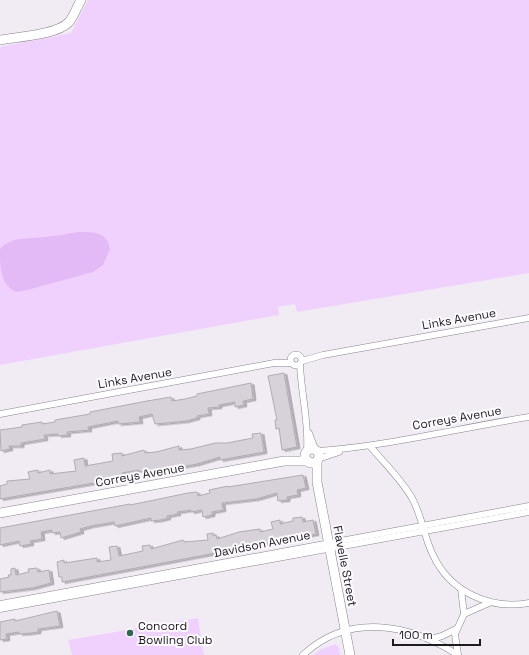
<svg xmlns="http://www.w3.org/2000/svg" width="529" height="655" viewBox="0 0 529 655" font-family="'Space Grotesk',sans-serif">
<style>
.green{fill:#f0d1fe}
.water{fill:#e3b9f6}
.building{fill:#d7d2da;stroke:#b1abb3;filter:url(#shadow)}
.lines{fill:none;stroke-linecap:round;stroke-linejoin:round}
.street-casing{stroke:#8a858c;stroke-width:7}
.secondary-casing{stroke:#8a858c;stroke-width:10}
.street{stroke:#fff;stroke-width:6}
.secondary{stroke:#fff;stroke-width:9}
.poi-dot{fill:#2d6750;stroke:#fdfaff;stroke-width:1.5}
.labels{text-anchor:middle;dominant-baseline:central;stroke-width:4;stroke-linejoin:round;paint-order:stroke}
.street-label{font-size:12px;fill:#1d1b1e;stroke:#fdfaff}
.poi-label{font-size:12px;fill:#1d1b1e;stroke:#fdfaff;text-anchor:start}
</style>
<defs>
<filter id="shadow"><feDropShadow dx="3" dy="1.5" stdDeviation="0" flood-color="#0004"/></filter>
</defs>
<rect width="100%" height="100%" fill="#f1ecf4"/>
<g class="green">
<polygon points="88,0 529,0 529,273 297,312 295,304 278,307 279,315 0,365 0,47 71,33"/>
<polygon points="198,618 204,655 72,655 68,640"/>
<polygon points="335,644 339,647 340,655 313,655 320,650"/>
</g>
<path class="water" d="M77 232C93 232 107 231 110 249L103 265 93 272 27 290 17 292C0 286 0 266 0 249 12 236 29 239 45 237 56 236 67 234 77 232Z"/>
<g class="building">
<polygon points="284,373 297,447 282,450 279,428 276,429 275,420 277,420 268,376"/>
<polygon points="251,383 253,399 243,401 244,405 235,407 235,402 219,405 219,407 208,408 209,414 197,416 197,418 186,421 155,424 152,414 139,417 140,422 118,424 118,421 88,427 89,430 67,432 68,435 58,436 58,434 44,435 45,439 21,443 21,446 9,446 10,449 1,451 0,430 22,427 22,425 42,422 42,424 55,422 55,420 90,414 90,412 147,401 171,397 172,401 185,399 197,396 197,394"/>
<polygon points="261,433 264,452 220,460 220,457 197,464 152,472 151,470 139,472 139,470 122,473 123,478 111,480 0,499 0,486 7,484 7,481 30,479 28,472 38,470 38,473 50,470 50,474 76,471 74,460 84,458 85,466 113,461 112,454 122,453 122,456 144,450 145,453 156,452 179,446 179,450 191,449 215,443 227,443 253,438 252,434"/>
<polygon points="303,475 306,488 297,490 298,495 287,497 287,500 278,501 277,493 256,499 222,503 223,510 212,512 212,515 203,517 202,510 191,512 191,510 177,512 178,514 167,516 168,518 160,520 151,521 151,518 115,526 114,522 91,526 80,529 81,532 61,538 60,532 52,533 52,530 41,532 42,539 30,541 31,544 20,546 19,541 0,545 0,528 130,504 130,505 188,493 197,492 198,496 210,493 209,490 228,486 228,487"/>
<polygon points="302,517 303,522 313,520 316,534 62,582 62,577 59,577 57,562 64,560 64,563 97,558 97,562 111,560 109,547 117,546 119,556 143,551 142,546 150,545 151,549 183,540 184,542 208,540 207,534 213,533 213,536 216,535 217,539 239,532 260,529 260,532 273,529 271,522 280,520 280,524 293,521 293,518"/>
<polygon points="15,568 16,575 29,572 28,569 37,568 38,572 49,570 51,583 32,588 0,592 0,579 9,577 8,575 11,575 11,569"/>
<polygon points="57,611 60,626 38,629 38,632 31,633 19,634 19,632 6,634 7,639 0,640 0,622 15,619 15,621"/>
</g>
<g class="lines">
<g class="street-casing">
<g id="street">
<circle cx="296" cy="360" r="5.5"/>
<polyline points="302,361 323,355 529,318"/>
<path d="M300 364C301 393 309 422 307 451"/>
<polyline points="0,414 274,363 291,363"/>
<polyline points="309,433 315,449"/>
<path d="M370 446C384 463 401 479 412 498 422 516 424 537 433 555 450 592 490 610 529 603"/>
<path d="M318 451C389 446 459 428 529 417"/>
<polyline points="318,459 339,452"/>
<polyline points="461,589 464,614 489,603"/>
<polyline points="0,604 529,506"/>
<polyline points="0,609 529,512"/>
<polyline points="431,639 442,636 456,629"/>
<path d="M303 655C349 612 410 624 458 655"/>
<polyline points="458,655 455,634 464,614"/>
</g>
</g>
<g class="secondary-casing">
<g id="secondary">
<path d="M0 40C17 37 57 35 69 22 74 16 77 7 81 0"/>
<circle cx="312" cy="456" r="7"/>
<polyline points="317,461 317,482 350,655"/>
<polyline points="0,513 284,461 308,461"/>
</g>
</g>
<use href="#street" class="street"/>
<use href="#secondary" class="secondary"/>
</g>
<circle class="poi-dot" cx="130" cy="633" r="4"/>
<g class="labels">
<g class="street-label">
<text transform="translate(459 319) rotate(-10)">Links Avenue</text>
<text transform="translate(135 378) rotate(-10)">Links Avenue</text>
<text transform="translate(457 418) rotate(-10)">Correys Avenue</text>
<text transform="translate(140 475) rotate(-10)">Correys Avenue</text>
<text transform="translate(262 544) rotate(-11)">Davidson Avenue</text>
<text transform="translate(345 566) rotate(79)">Flavelle Street</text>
</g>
<g class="poi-label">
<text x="138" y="626">Concord<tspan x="138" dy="14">Bowling Club</tspan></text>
</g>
</g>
<path d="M393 639v6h87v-6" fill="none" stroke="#1d1b1e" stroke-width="2"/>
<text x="399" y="639" font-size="12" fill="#1d1b1e" stroke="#fdfaff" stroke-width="3" paint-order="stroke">100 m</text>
</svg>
